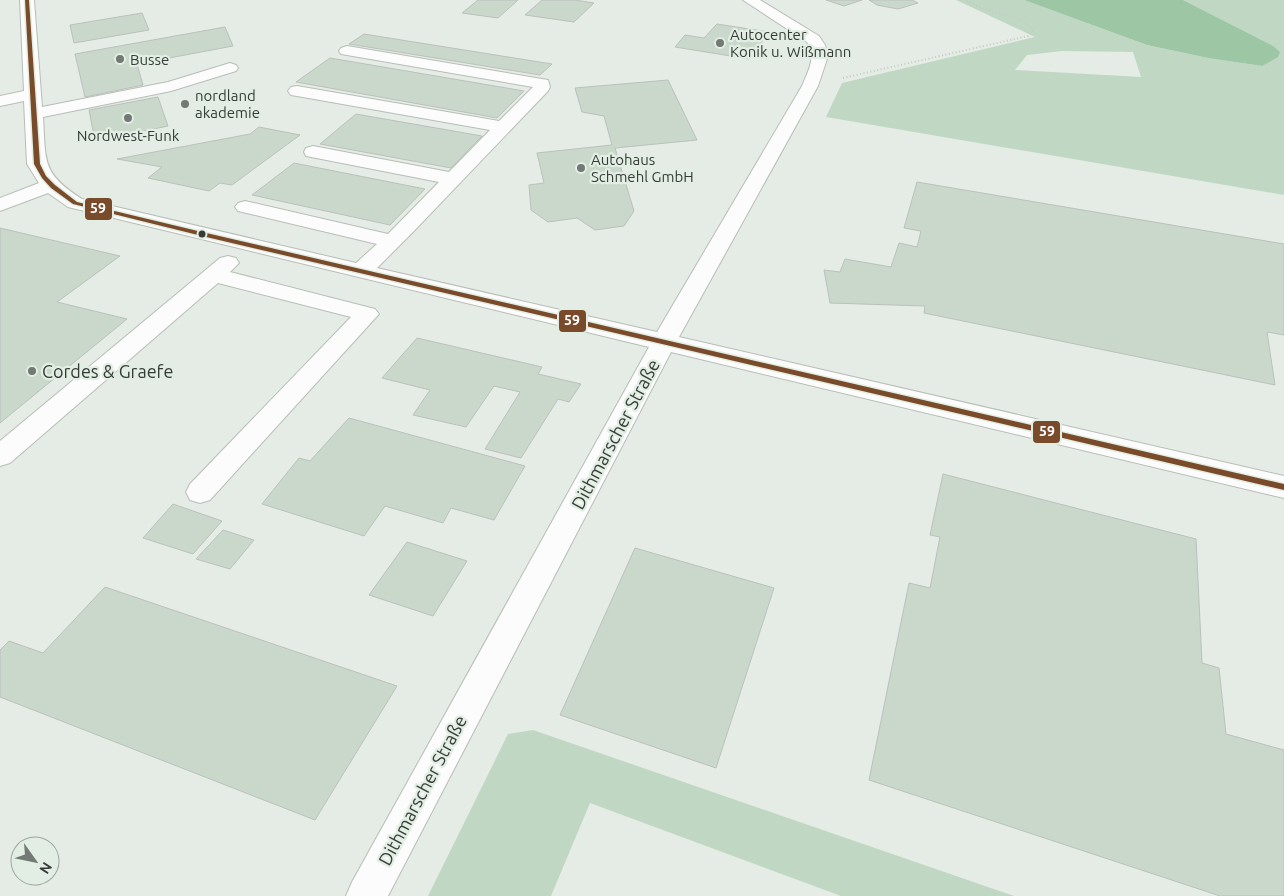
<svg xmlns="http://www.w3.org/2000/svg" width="1284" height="896" viewBox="0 0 1284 896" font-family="Ubuntu,sans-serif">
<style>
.green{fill:#c0d8c3;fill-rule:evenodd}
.water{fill:#9dc6a4}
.building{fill:#cad8cc;stroke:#bbc0bb}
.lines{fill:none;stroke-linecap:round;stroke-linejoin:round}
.minor-casing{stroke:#b8bdb8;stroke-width:2}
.path{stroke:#c6c9c7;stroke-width:2;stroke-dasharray:1 2.5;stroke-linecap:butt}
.minor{fill:#fbfcfb;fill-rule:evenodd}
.bus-1-casing{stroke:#e2eee3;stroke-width:3}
.bus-1{fill:#7a4b2a;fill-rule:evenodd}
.poi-dot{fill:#737974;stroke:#e2eee3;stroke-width:2}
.bus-dot{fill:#363b37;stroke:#e2eee3;stroke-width:2}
.labels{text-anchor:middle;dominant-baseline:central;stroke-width:4.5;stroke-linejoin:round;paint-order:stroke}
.far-poi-label{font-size:15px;fill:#363b37;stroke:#e2eee3;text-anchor:start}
.poi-label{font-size:18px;fill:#363b37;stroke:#e2eee3;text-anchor:start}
.street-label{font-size:18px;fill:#363b37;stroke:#e2eee3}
.line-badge{stroke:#e2eee3;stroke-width:2}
.badge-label{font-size:14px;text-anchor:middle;font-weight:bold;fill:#fff}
</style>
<rect width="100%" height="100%" fill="#e5ebe5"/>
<g class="green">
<path d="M956 0H1024L1147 45 1208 58 1262 66 1225 22 1183 0H1284V195L826 117 842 83 1035 37ZM1062 51 1133 52 1141 77 1015 70 1027 55Z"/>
<polygon points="533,730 1014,896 841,896 590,803 551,896 428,896 508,734"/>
</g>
<polygon class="water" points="1024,0 1183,0 1273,46 1280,52 1278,57 1262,66 1208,58 1147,45"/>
<g class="building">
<polygon points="478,0 518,0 498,18 462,13"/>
<polygon points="542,0 575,0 594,3 574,22 525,15"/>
<polygon points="826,0 862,0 844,6"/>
<polygon points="869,0 912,0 918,3 898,9 877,5"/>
<polygon points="142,13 149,30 74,43 70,25"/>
<polygon points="717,24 769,32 749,59 675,47 685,35 704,38"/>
<polygon points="225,27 233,46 137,64 143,85 85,97 75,54"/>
<polygon points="364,34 552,64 540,75 349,44"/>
<polygon points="330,58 524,91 497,118 296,82"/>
<polygon points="668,80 697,140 615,148 634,211 624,226 595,230 577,218 548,222 531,210 529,185 544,183 537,153 612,145 604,116 582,112 575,88"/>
<polygon points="158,97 168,126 95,141 89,110"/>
<polygon points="356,114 482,136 451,168 320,144"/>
<polygon points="259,127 300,135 232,185 220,183 209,191 148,178 162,167 117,159 250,134"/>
<polygon points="294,163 425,189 390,225 252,195"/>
<polygon points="917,182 1284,244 1284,335 1267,332 1275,385 924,313 925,306 830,303 824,270 840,272 845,259 891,267 899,243 917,247 921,231 904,228"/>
<polygon points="0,228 120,256 57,302 127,319 0,423"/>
<polygon points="417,338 542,367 538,374 581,384 569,402 558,399 521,458 485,449 520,392 494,386 466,427 413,415 430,390 382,378"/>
<polygon points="349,418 525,466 494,520 451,508 443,523 385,506 364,536 262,504 299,458 310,461"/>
<polygon points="943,474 1196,539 1202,663 1219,668 1226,734 1284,750 1284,896 1220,896 869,780 909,583 930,588 940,537 930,535"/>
<polygon points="173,504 222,521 193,554 143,538"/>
<polygon points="223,530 254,540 230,569 196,559"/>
<polygon points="407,542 467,561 433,616 369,595"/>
<polygon points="635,548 774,588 716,768 560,715"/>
<polygon points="105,587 397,686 315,820 0,697 0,650 9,641 43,653"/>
</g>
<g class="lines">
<g class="minor-casing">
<g id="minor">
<path d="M20 0H34L42 107 168 82 230 63 236 65 238 68 236 71 171 91 43 117C46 161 41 173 82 199L356 263 377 244 238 211 235 207 238 203 245 201 388 234 439 182 306 156 304 152 306 148 313 146 449 172 490 130 297 96 291 95 288 91 291 87 297 86 499 121 533 87 341 54 339 51 341 48 347 46 548 80 550 87 548 91 412 233 377 268 657 332 802 86C808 71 817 57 807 42L743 0H760L819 36 825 45 828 56 818 86 679 337 1284 476V498L671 352 388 896H346L352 882 649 347 68 207 48 193 0 211V198L39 183 27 164 24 101 0 106V96L24 91Z"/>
<polygon points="228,256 236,258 239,263 230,272 375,309 379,314 210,500 200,503 190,500 186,492 190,484 351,317 218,283 10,463 0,466 0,441 220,258"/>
</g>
</g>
<polyline class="path" points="843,78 1028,36 1035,30 1019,19 984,9 964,0"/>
<use href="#minor" class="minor"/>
<g class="bus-1-casing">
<polygon id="bus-1" points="25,0 29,0 40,164 46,176 55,185 77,202 202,232 1284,484 1284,490 202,236 73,204 51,188 42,178 34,164"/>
</g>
<use href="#bus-1" class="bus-1"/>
</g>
<g class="poi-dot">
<circle cx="720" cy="43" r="5"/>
<circle cx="120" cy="59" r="5"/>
<circle cx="185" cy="104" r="5"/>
<circle cx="128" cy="118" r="5"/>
<circle cx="581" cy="168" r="5"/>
<circle cx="32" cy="371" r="5"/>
</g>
<circle class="bus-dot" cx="202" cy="234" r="4.5"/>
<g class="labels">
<g class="far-poi-label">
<text x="730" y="34">Autocenter<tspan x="730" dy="17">Konik u. Wißmann</tspan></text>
<text x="130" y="59">Busse</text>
<text x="195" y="95">nordland<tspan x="195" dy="17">akademie</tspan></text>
<text x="128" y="135" text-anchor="middle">Nordwest-Funk</text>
<text x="591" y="159">Autohaus<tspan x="591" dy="17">Schmehl GmbH</tspan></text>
</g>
<g class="poi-label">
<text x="42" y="371">Cordes &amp; Graefe</text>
</g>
<g class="street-label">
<text transform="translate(615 434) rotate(-62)">Dithmarscher Straße</text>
<text transform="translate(422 790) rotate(-62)">Dithmarscher Straße</text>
</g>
</g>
<g class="line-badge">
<rect x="84" y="197" width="29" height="24" rx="5" fill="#7a4b2a"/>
<rect x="558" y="309" width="29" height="24" rx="5" fill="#7a4b2a"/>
<rect x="1032" y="420" width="29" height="24" rx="5" fill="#7a4b2a"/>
</g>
<g class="badge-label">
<text x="98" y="213">59</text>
<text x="572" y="325">59</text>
<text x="1047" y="436">59</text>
</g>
<g transform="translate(35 861) rotate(123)"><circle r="24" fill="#e2eee3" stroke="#9da69e"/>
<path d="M0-4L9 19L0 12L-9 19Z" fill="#737974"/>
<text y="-8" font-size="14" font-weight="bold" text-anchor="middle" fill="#363b37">N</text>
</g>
</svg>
